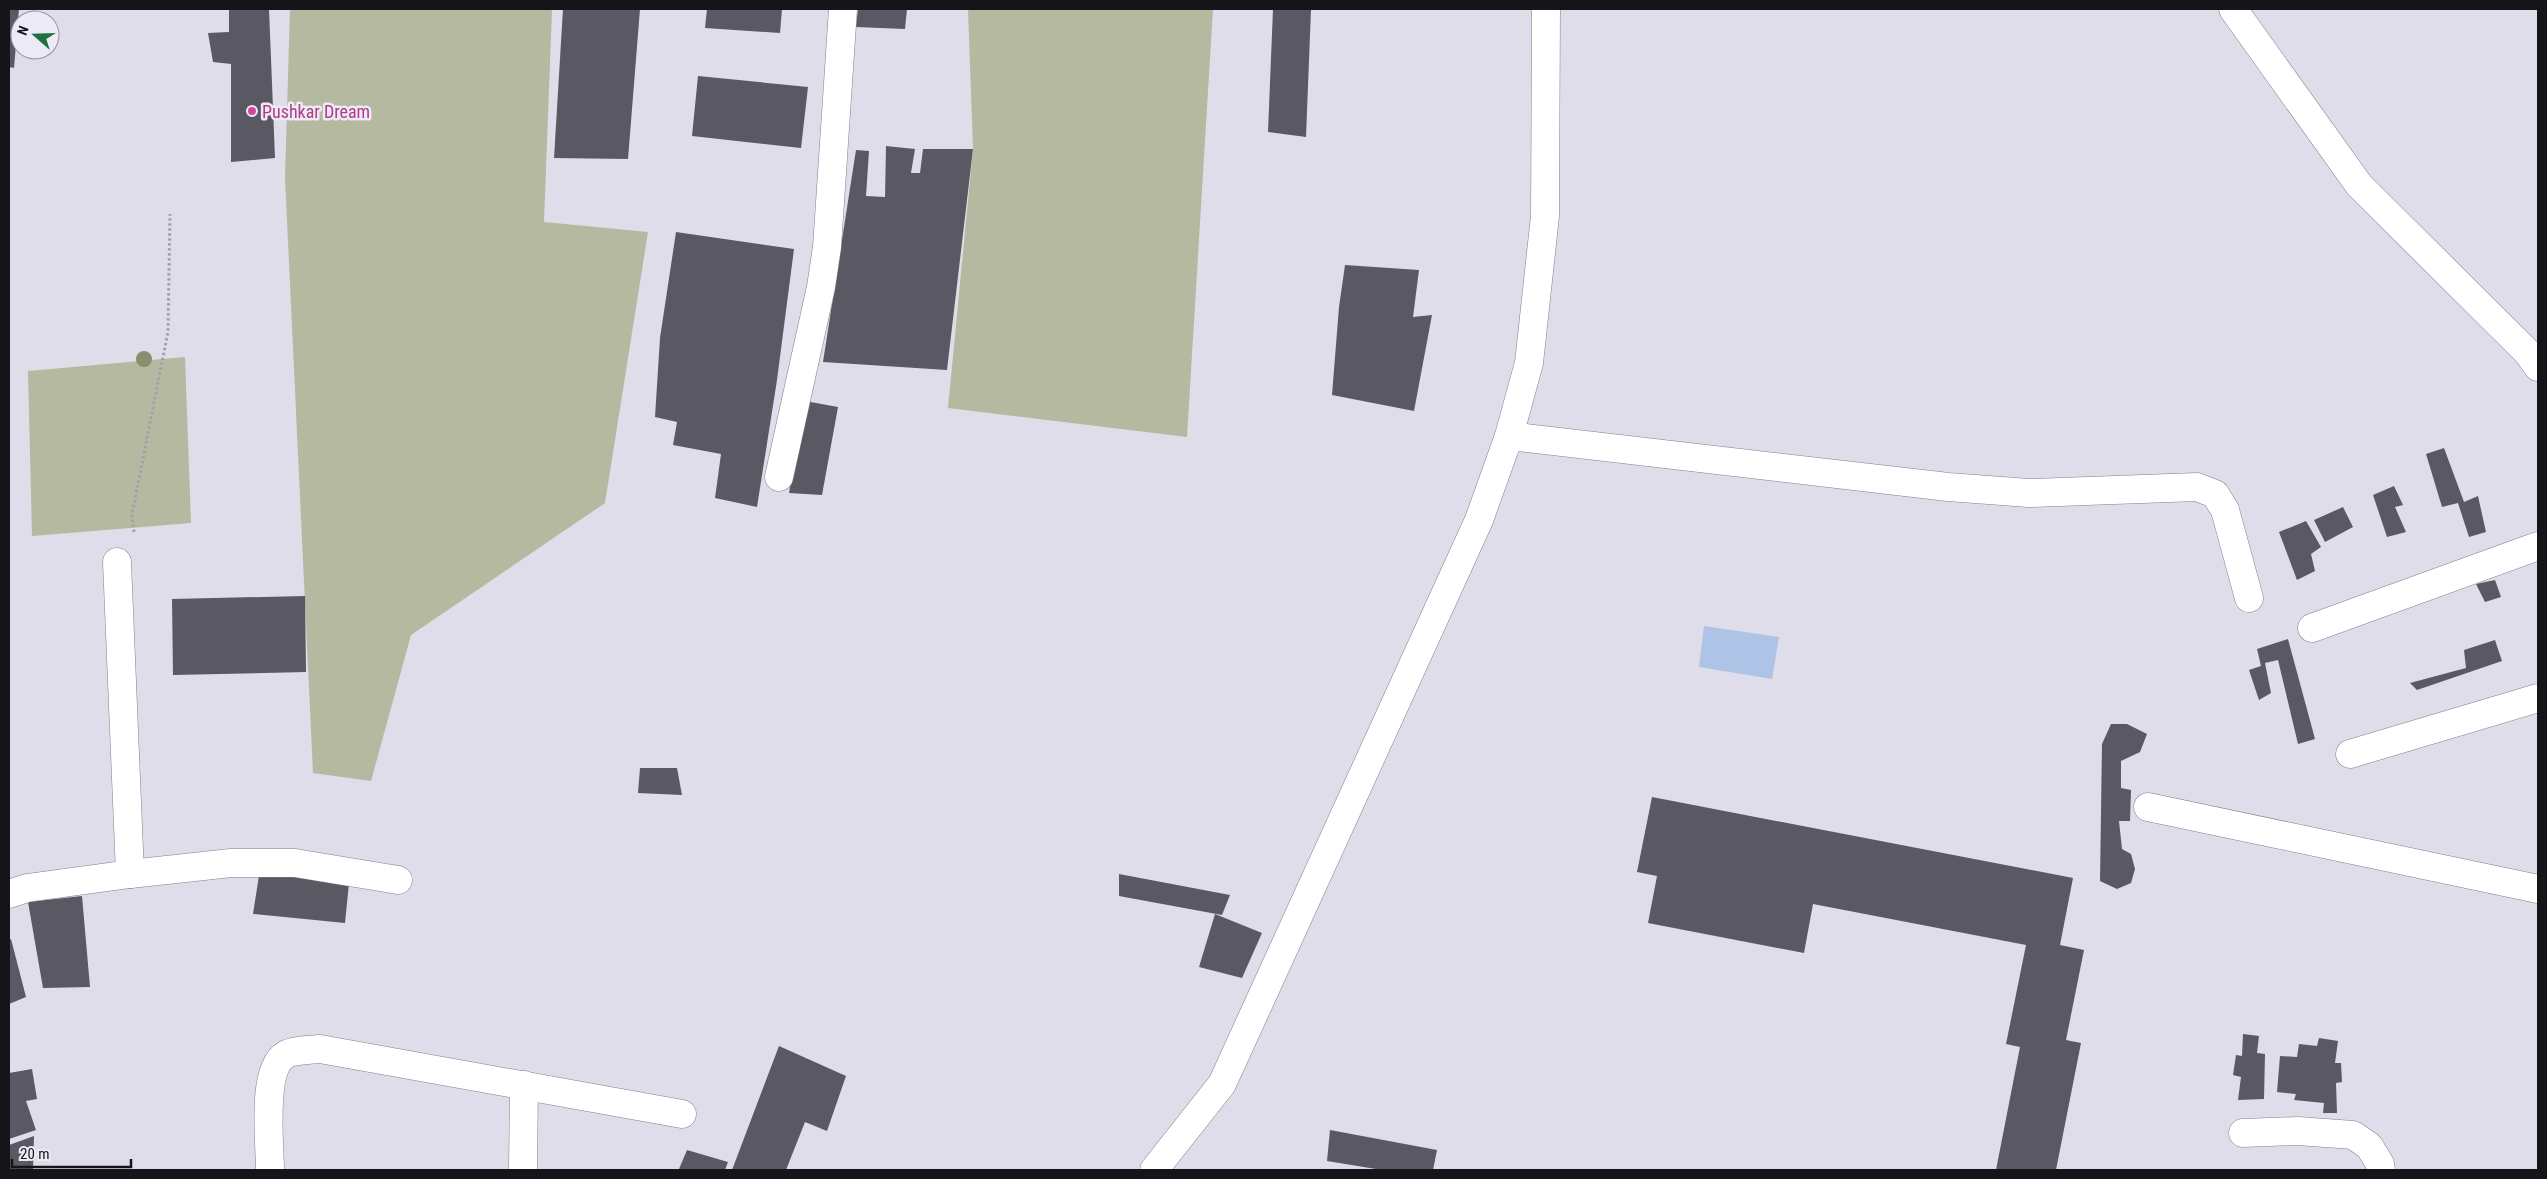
<svg xmlns="http://www.w3.org/2000/svg" width="2547" height="1179" viewBox="0 0 2547 1179" font-family="'Roboto Condensed',sans-serif">
<style>
.green{fill:#b5b9a0}
.water{fill:#adc4e7}
.building{fill:#5a5863}
.lines{fill:none;stroke-linecap:round;stroke-linejoin:round}
.minor-casing{stroke:#817f8b;stroke-width:29}
.path{stroke:#a2a0aa;stroke-width:3;stroke-dasharray:2.5 2.5;stroke-linecap:butt}
.minor{stroke:#fff;stroke-width:28}
.tree{fill:#8b8d6d}
.hotel-dot{fill:#d1479c;stroke:#edeaf8;stroke-width:2}
.labels{text-anchor:middle;dominant-baseline:central;stroke-width:5;stroke-linejoin:round;paint-order:stroke}
.hotel-label{font-size:18px;fill:#b23c85;stroke:#edeaf8;text-anchor:start}
</style>
<rect width="100%" height="100%" fill="#dfddea"/>
<g class="green">
<polygon points="290,9 552,9 544,222 648,232 605,503 411,635 371,781 313,773 285,178"/>
<polygon points="968,9 1213,9 1187,437 948,408 973,149"/>
<polygon points="185,357 191,523 32,536 28,371"/>
</g>
<polygon class="water" points="1704,626 1779,637 1772,679 1699,667"/>
<g class="building">
<polygon points="9,9 19,9 14,68 9,67"/>
<polygon points="229,9 269,9 275,158 231,162 231,64 213,62 208,33 229,32"/>
<polygon points="563,9 640,9 628,159 554,158"/>
<polygon points="707,9 782,9 780,33 705,28"/>
<polygon points="858,9 907,9 905,29 856,27"/>
<polygon points="1273,9 1311,9 1306,137 1268,132"/>
<polygon points="698,76 808,87 801,148 692,136"/>
<polygon points="886,146 915,149 911,173 920,173 923,149 973,149 947,370 823,362 856,150 869,151 866,196 885,197"/>
<polygon points="676,232 794,249 777,380 757,507 715,498 721,454 673,445 677,422 655,417 660,338"/>
<polygon points="1345,265 1419,270 1413,317 1432,315 1414,411 1332,395 1339,307"/>
<polygon points="805,401 838,407 822,495 789,493"/>
<polygon points="2444,448 2464,502 2478,496 2486,532 2469,537 2458,503 2442,507 2426,454"/>
<polygon points="2394,486 2403,505 2395,507 2406,532 2387,537 2373,495"/>
<polygon points="2343,507 2353,527 2325,542 2314,520"/>
<polygon points="2306,521 2321,547 2311,554 2315,571 2297,580 2279,532"/>
<polygon points="2495,580 2501,597 2485,602 2476,584"/>
<polygon points="305,596 306,672 173,675 172,599"/>
<polygon points="2288,639 2315,739 2298,744 2278,660 2265,663 2271,693 2259,700 2249,670 2261,666 2257,649"/>
<polygon points="2495,640 2502,661 2417,690 2410,683 2466,668 2464,650"/>
<polygon points="2111,724 2127,724 2147,734 2140,752 2121,761 2121,788 2131,790 2130,821 2119,821 2122,849 2131,854 2135,869 2131,883 2117,889 2100,881 2102,744"/>
<polygon points="640,768 677,768 682,795 638,793"/>
<polygon points="1652,797 2073,878 2060,945 2084,950 2066,1040 2081,1043 2056,1170 1996,1170 2020,1047 2006,1044 2026,945 1813,904 1804,953 1648,923 1657,876 1637,872"/>
<polygon points="260,869 349,883 345,923 253,914"/>
<polygon points="1119,874 1230,895 1222,915 1119,896"/>
<polygon points="82,896 90,987 43,988 28,902"/>
<polygon points="1215,914 1262,933 1242,978 1199,967"/>
<polygon points="11,939 26,997 9,1004 9,940"/>
<polygon points="2243,1034 2259,1036 2257,1053 2265,1054 2264,1099 2238,1100 2241,1077 2233,1075 2236,1055 2242,1056"/>
<polygon points="2319,1038 2338,1041 2335,1063 2341,1063 2342,1082 2336,1083 2337,1113 2323,1113 2324,1103 2294,1100 2296,1094 2277,1092 2280,1056 2297,1057 2299,1044 2317,1046"/>
<polygon points="779,1046 846,1076 827,1131 805,1122 786,1170 732,1170"/>
<polygon points="32,1069 37,1099 26,1101 36,1130 9,1139 9,1073"/>
<polygon points="1330,1130 1437,1150 1433,1170 1382,1170 1327,1161"/>
<polygon points="34,1136 33,1170 9,1170 9,1145"/>
<polygon points="687,1150 728,1162 725,1170 679,1169"/>
</g>
<g class="lines">
<g class="minor-casing">
<g id="minor">
<polyline points="2233,9 2359,185 2528,353 2538,367"/>
<polyline points="1509,436 1948,487 2029,493 2197,487 2215,494 2225,510 2249,598"/>
<polyline points="779,477 821,287 827,247 843,9"/>
<polyline points="117,562 130,874"/>
<polyline points="2312,628 2538,546"/>
<polyline points="2350,754 2538,698"/>
<polyline points="2148,807 2538,889"/>
<polyline points="9,894 27,888 130,874 231,863 295,863 398,880"/>
<polyline points="2243,1133 2298,1131 2353,1135 2369,1146 2380,1164 2381,1170"/>
<path d="M270 1170C270 1144 261 1070 285 1055 293 1050 310 1050 320 1049L682 1114"/>
<polyline points="523,1170 524,1085"/>
<polyline points="1154,1170 1222,1084 1479,520 1509,436 1529,363 1545,216 1546,9"/>
</g>
</g>
<polyline class="path" points="134,532 132,514 168,332 170,214"/>
<use href="#minor" class="minor"/>
</g>
<circle class="tree" cx="144" cy="359" r="8"/>
<circle class="hotel-dot" cx="252" cy="111" r="5"/>
<g class="labels">
<g class="hotel-label">
<text x="262" y="111">Pushkar Dream</text>
</g>
</g>
<rect width="2547" height="1179" fill="none" stroke="#151419" stroke-width="20"/>
<g transform="translate(35 35) rotate(290)"><circle r="24" fill="#edeaf8" stroke="#97949f"/>
<path d="M0-4L9 19L0 12L-9 19Z" fill="#217041"/>
<text y="-8" font-size="14" font-weight="bold" text-anchor="middle" fill="#151419">N</text>
</g>
<path d="M12 1159v8h119v-8" fill="none" stroke="#151419" stroke-width="2.5"/>
<text x="20" y="1159" font-size="15" fill="#151419" stroke="#edeaf8" stroke-width="4" paint-order="stroke">20 m</text>
</svg>
